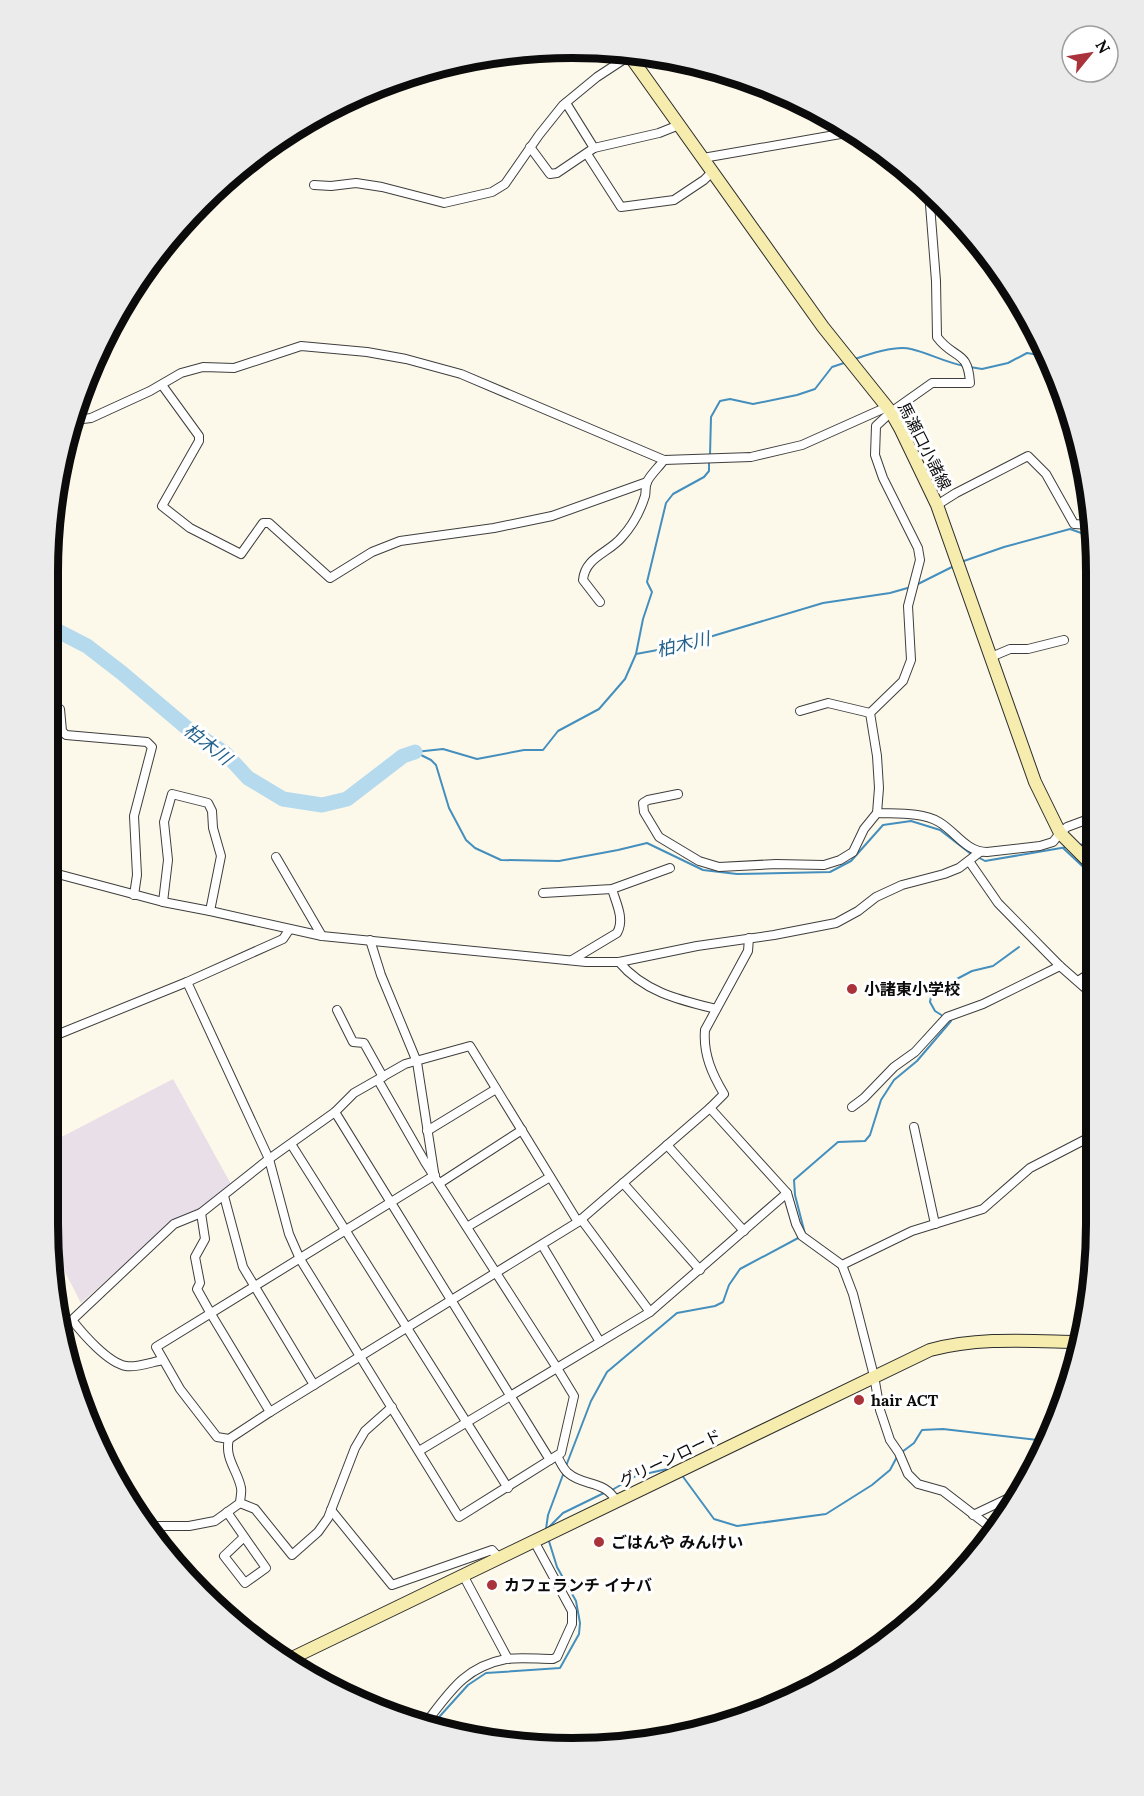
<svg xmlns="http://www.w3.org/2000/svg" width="1144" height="1796" viewBox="0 0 1144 1796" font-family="Lora,'Noto Sans JP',serif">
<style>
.industrial{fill:#e8dfe9}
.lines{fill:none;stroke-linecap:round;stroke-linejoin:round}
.stream{stroke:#448fbd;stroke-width:2}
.river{stroke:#b5daee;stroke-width:15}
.street-casing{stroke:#3e3e3e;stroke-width:10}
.secondary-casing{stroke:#2d2d2d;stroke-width:14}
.street{stroke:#fff;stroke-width:8}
.secondary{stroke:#f5ecad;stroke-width:12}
.poi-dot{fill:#aa333b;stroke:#fff;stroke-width:2}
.labels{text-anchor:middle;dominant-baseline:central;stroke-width:6;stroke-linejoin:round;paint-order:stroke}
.street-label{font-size:16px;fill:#0b0b0b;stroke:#fff}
.poi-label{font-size:16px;font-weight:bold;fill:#0b0b0b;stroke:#fff;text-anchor:start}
.water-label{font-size:18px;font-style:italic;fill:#23618d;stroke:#fff}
.rim{fill:none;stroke:#0b0b0b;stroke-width:8}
</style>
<rect width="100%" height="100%" fill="#fdf9ea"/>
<polygon class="industrial" points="173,1079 232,1186 207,1206 171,1223 81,1303 52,1247 48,1224 48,1144"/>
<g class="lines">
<g class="stream">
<path d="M855 359C869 354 896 345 911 349 929 353 946 363 965 366"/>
<polyline points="970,367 982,369 1008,363 1027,353 1045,356"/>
<polyline points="710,455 711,417 720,401 730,399 753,404 797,395 815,389 832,367 847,362"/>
<polyline points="961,562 1004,547 1070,529 1084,534 1094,530"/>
<polyline points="916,585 954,566"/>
<polyline points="636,654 643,619 652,592 647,582 666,503 673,494 704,477 709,471 709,461"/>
<polyline points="415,752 431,760 436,765 449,808 466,840 475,848 501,860 559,861 618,850 647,843 703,870 737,874 830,872 851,861 883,825 911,821 940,830 971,854"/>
<polyline points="415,752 443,749 477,759 524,750 543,750 558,731 599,709 625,679 636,654 690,644 706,638 823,603 890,593 911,587"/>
<polyline points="1079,845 1089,843 1094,844"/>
<polyline points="1063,848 1093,876"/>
<polyline points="976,856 985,861 1067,847"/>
<polyline points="943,1016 935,1011 930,1002 932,992 972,971 993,966 1019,947"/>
<polyline points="805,1234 795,1195 794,1180 838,1142 865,1141 870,1135 881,1100 894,1080 917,1061 951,1021 948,1019"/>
<polyline points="902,1452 914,1443 922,1430 943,1429 1038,1440 1048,1439"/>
<polyline points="566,1466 591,1401 607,1372 677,1313 715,1306 723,1302 729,1285 740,1269 800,1237"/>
<polyline points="681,1474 714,1519 737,1526 826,1514 872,1485 890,1470 898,1455"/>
<polyline points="612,1490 636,1476 676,1467"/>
<polyline points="546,1529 548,1515 564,1472"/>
<polyline points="546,1530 563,1513 606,1492"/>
<polyline points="431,1726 468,1685 486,1673 560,1668 579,1634 580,1623 576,1601 557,1567 548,1538"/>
</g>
<polyline class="river" points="52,628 87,646 122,673 187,728 225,753 248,778 283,799 322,805 347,799 403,756 415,752"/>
<g class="street-casing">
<g id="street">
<polyline points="566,103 594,148"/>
<polyline points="530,147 550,174 557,173 594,148 659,133 679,125"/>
<polyline points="587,154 621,207 674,200 704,180 713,171"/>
<polyline points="703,158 852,132"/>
<polyline points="314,185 331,186 356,183 382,187 444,203 492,192 505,184 539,135 563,105 597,77 629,56"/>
<polyline points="162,385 199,436 199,441 162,506 190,528 241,554 263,523 269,523 330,578 372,552 400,541 494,528 552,516 647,482"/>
<polyline points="75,420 91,418 150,391 181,373 203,367 234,368 301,346 367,352 406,359 461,374 664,460 751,457 802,445 887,407"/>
<polyline points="937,505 956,493 1028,456 1046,474 1074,524 1090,525"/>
<path d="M600 602 583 580C585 557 609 553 622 537 633 525 640 512 645 496 646 492 645 487 647 482 650 475 659 467 664 460"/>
<polyline points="991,657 1010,649 1028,649 1064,640"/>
<polyline points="51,705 60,709 62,731 66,735 147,742 152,747 134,816 137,875 134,895"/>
<polyline points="800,711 828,703 870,713"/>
<path d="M678 794 648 800 643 803 644 812 659 837 699 861 719 867 776 864 824 865 840 860 853 852 864 829 877 813 879 788 877 756 870 713 903 681 911 660 908 606 920 560 918 548 883 478 875 455 876 426 891 412 932 383H970C968 349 954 360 937 337L936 281 929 192"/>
<path d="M877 813C896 814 922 812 939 822 956 832 966 852 987 852L1040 846 1053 842 1060 833 1067 827 1094 817"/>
<polyline points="276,857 322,936"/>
<polyline points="969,861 998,903 1060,966 1093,995"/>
<polyline points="50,872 163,902 210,911 322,936 586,962 619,962 697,946 774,935 836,923 858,911 876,897 902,885 944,874 959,868 980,852"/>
<polyline points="543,893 612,889 670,868"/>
<polyline points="163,902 168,860 164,822 172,794 208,803 212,811 213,828 221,856 210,911"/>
<polyline points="370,940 381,975 417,1062 434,1172"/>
<path d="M572 960 617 933C625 919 616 903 612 889"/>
<path d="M619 962C644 992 680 1000 716 1009"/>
<polyline points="1078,981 1093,971"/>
<polyline points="187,982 269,1159 289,1234 300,1259 459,1517 561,1453 574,1396 557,1368 425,1162 378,1080"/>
<polyline points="337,1010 353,1042 364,1043 383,1077"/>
<polyline points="49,1038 187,982 283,939 289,930"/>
<polyline points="852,1107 864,1098 894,1067 915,1052 947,1017 983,1004 1060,966"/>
<polyline points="710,1108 787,1193 796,1224 802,1236 842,1265 853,1294 874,1376 880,1410 890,1440 899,1453 908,1474 918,1484 943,1491 995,1531"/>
<polyline points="335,1112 550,1460"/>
<polyline points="914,1127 935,1224"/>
<polyline points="427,1131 496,1089"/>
<polyline points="291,1144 508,1488"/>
<polyline points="667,1145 744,1231"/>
<polyline points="440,1183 522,1130"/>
<polyline points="623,1183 700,1270"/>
<polyline points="224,1196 243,1267 314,1385"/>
<polyline points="581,1219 650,1312"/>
<polyline points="467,1227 550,1177"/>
<polyline points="542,1245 600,1342"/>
<polyline points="842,1265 912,1231 983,1209 1030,1168 1092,1136"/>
<path d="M163 1360C152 1362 136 1368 126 1366 108 1363 83 1334 72 1320L174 1224 201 1213"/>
<polyline points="270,1412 211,1314 197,1289 200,1283 195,1257 205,1239 201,1213 269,1159 335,1112 354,1093 405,1064 470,1046 578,1222"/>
<polyline points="229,1439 217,1437 180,1389 156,1347 435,1175"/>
<polyline points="419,1451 650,1312 787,1193"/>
<path d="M557 1456C560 1461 563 1469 568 1473 584 1487 604 1479 617 1502"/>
<path d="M240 1503C240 1499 242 1492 241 1488 238 1471 224 1458 229 1439L270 1412 578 1222 710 1108 724 1094C712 1074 703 1054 705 1030L748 951 749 938"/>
<polyline points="240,1503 255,1509 292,1555 318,1532 328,1518 355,1448 365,1431 392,1407"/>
<polyline points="331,1510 392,1585 492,1550 499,1558"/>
<polyline points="227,1512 266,1568 245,1583 224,1556 244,1537"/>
<polyline points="973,1515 1015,1495"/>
<polyline points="146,1526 189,1526 215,1521 240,1503"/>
<polyline points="463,1575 508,1659"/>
<path d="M425 1724C449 1693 464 1667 506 1659 521 1657 538 1659 553 1659L557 1657 572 1624V1611L534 1541"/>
</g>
</g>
<g class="secondary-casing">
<g id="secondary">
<polyline points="627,52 823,327 891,412 900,428 937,505 1035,782 1060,833 1093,866"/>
<path d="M290 1659 930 1350C979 1337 1028 1341 1078 1342"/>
</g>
</g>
<use href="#street" class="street"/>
<use href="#secondary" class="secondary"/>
</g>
<g class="poi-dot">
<circle cx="852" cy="989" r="6"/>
<circle cx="859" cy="1400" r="6"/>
<circle cx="599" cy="1542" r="6"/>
<circle cx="492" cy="1585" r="6"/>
</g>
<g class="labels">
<g class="street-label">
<text transform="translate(925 446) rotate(63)">馬瀬口小諸線</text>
<text transform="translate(670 1458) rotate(-26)">グリーンロード</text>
</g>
<g class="poi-label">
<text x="864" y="989">小諸東小学校</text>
<text x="871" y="1400">hair ACT</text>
<text x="611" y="1542">ごはんや みんけい</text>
<text x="504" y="1585">カフェランチ イナバ</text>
</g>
<g class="water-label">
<text transform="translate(683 644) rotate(-13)">柏木川</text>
<text transform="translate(208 744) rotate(38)">柏木川</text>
</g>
</g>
<path d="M0 0H1144V1796H0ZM572 58H572A514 514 0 0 1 1086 572V1224A514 514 0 0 1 572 1738H572A514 514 0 0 1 58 1224V572A514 514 0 0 1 572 58Z" fill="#ebebeb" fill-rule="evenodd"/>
<path class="rim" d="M572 58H572A514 514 0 0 1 1086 572V1224A514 514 0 0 1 572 1738H572A514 514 0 0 1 58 1224V572A514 514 0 0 1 572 58Z"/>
<g transform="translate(1090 54) rotate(60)"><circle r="28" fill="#ffffff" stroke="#9d9d9d" stroke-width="1.5"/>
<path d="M0-4.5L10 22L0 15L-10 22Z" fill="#aa333b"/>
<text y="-9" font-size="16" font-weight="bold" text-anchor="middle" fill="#0b0b0b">N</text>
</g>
</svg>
